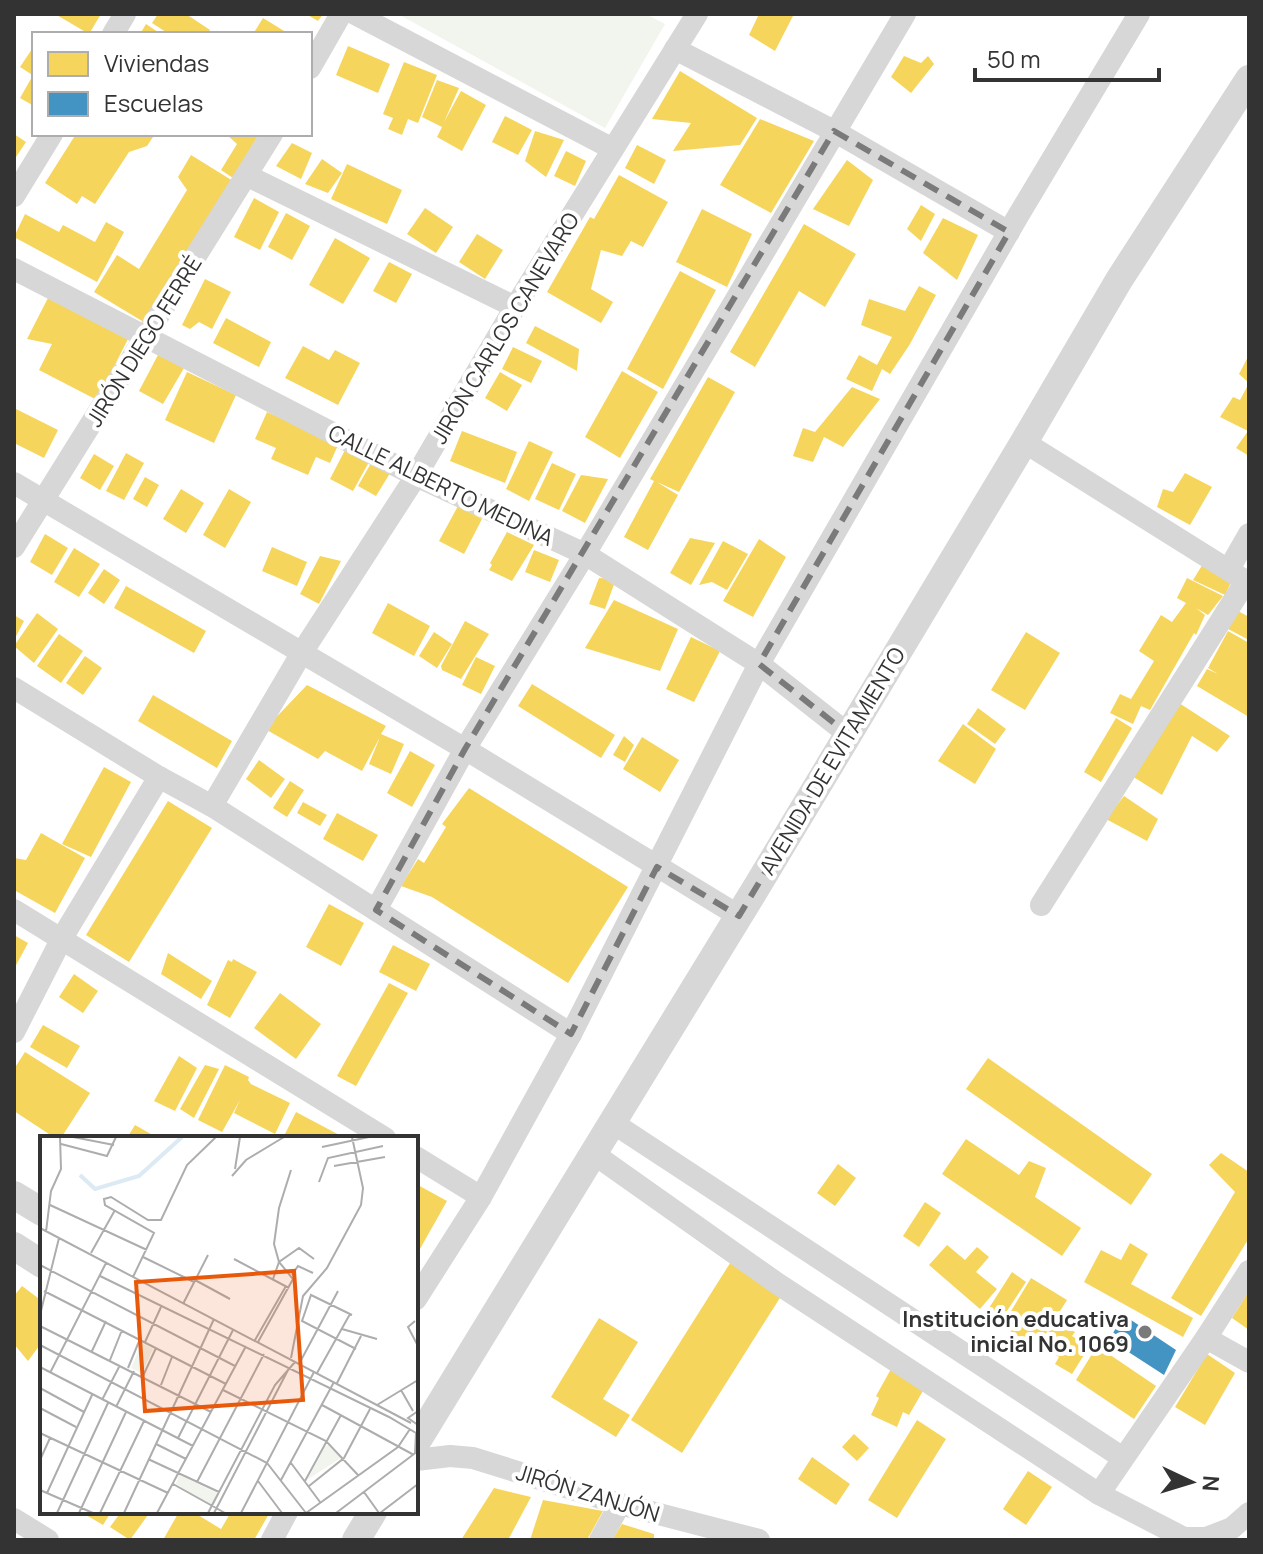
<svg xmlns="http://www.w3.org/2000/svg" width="1263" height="1554" viewBox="0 0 1263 1554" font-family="Manrope,sans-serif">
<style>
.green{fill:#f1f5ed}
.homes{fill:#f6d55c}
.schools{fill:#4393c3}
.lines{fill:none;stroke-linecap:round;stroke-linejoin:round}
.minor{stroke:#d7d7d7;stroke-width:22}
.tertiary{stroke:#d7d7d7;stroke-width:28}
.marked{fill:none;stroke:#7a7a7a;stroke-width:6;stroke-dasharray:16 10;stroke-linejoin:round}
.poi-dot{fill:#7a7a7a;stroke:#fff;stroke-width:3}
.labels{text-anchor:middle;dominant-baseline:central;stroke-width:8;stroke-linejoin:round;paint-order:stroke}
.street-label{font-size:22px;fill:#333;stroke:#fff}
.poi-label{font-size:22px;font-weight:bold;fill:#333;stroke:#fff;text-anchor:end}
.inset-river{fill:none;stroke:#dceaf4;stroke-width:4}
.inset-road{fill:none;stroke:#adadad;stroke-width:2}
.view{fill:#e8590c;fill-opacity:0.15;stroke:#e8590c;stroke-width:4}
.inset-edge{fill:none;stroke:#333;stroke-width:4}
</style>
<rect width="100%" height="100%" fill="#fff"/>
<polygon class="green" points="398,14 646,14 665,24 605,128"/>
<g class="homes">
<polygon points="55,14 101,14 89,34"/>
<polygon points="158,14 186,14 210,30 208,34 169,34 152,23"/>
<polygon points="306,14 323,14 318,21"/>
<polygon points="759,14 794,14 775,51 749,35"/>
<polygon points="263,18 289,34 253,34"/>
<polygon points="146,24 161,34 140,34"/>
<polygon points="34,46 34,76 20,67"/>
<polygon points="348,46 390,64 378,93 336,75"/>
<polygon points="904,56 921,63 928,56 934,64 911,93 891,77"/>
<polygon points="404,62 437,75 418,123 408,119 402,135 388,129 393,118 383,114"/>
<polygon points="680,71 757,118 740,145 673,151 691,123 652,119"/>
<polygon points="32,77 34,79 34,106 20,98"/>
<polygon points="437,80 459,88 444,122 461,91 486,105 462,151 437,137 442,127 422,117"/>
<polygon points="505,116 532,130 518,155 492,142"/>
<polygon points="760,119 814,141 771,213 720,185"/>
<polygon points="535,131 564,140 546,177 525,161"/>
<polygon points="14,134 26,142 14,160"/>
<polygon points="76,134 155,134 147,146 129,152 95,204 82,196 77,204 45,183"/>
<polygon points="226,134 259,134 233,178 221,170 237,144"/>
<polygon points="292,143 312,153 301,179 276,166"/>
<polygon points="637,145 666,160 654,184 625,168"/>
<polygon points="566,151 586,161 575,186 554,176"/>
<polygon points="191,155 233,181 147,324 94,292 117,255 139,269 187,190 178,177"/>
<polygon points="322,159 342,173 328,193 305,184"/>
<polygon points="847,160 873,180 849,226 813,209"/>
<polygon points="347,164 402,190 387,224 331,199"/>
<polygon points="619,175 668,202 643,247 631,241 622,256 601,250 591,289 613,302 601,323 547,292 590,217 594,219"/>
<polygon points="254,198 279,212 260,250 234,237"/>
<polygon points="921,205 935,214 921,241 907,229"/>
<polygon points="425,208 453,227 436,253 407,234"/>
<polygon points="702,209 752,234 727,287 676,262"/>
<polygon points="286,213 310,226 292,260 268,247"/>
<polygon points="25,214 59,232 63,225 95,242 106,222 124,232 97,282 14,237"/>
<polygon points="943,218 978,235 957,280 923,253"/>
<polygon points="804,224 856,254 825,307 799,291 755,367 730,352"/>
<polygon points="477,234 503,250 485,279 459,262"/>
<polygon points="335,238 370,258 343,304 309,285"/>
<polygon points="389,262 412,274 396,303 373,291"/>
<polygon points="680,271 716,290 663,389 627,369"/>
<polygon points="205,279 231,292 212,329 199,322 190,329 182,325"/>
<polygon points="919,286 936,295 910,344 890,374 882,369 872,391 846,379 859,355 877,365 892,337 861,325 869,299 905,311"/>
<polygon points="49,296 129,337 97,400 39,370 52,344 27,339"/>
<polygon points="226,318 271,342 259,367 213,343"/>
<polygon points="535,326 579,349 577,371 526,343"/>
<polygon points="303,346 329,360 335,350 360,363 338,405 285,378"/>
<polygon points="513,347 542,361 531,383 502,369"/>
<polygon points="159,353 184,368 163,404 139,391"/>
<polygon points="1249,355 1249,456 1236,448 1248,431 1220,417 1233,397 1240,400 1249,383 1239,374"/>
<polygon points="622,371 658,392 620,458 585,437"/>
<polygon points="187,372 236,395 214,443 165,420"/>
<polygon points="500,372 522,385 507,411 485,398"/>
<polygon points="708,377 735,392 679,492 657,482 678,495 648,550 624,537 654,481 650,479"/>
<polygon points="852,387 880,399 843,447 824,437 813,462 793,456 803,428 815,432"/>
<polygon points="14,408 58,430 44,458 14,443"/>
<polygon points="267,412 339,443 330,463 316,457 308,475 271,459 276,448 255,439"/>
<polygon points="462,431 517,452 505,483 450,461"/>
<polygon points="529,441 553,452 529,501 506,489"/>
<polygon points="345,450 369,462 353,491 330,479"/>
<polygon points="126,453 144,463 124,500 106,491"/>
<polygon points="94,454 114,466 100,490 80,478"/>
<polygon points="552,463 576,474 559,510 535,499"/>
<polygon points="370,465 392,470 376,496 358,486"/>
<polygon points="1185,473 1212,487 1190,525 1157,507 1163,489 1173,492"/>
<polygon points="581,475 608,479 585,523 562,511"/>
<polygon points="145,477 159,485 147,507 133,499"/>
<polygon points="181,489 204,503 186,533 163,519"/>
<polygon points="229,489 251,502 225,548 203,535"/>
<polygon points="458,506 482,519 464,554 439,541"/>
<polygon points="507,532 534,545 512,581 489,570 492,565 490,563"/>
<polygon points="45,534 68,548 52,575 30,562"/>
<polygon points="690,538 715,543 691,585 670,573"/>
<polygon points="759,539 786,557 753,617 723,601"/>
<polygon points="723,541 748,554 727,590 712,582 699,585"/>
<polygon points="272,547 307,562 297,586 262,571"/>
<polygon points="74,548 100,564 79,597 54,582"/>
<polygon points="534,550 559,560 550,582 525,572"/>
<polygon points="320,556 341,561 319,604 300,594"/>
<polygon points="1206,559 1233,578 1225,595 1193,580"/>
<polygon points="104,569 120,580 104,604 88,593"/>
<polygon points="599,578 616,579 605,609 589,604"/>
<polygon points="1187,578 1223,596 1208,615 1196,608 1205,615 1196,635 1194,633 1150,710 1141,706 1133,724 1110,713 1120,694 1131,699 1154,661 1139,651 1161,615 1172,622 1186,603 1177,598"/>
<polygon points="126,586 206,631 194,653 114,608"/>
<polygon points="614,600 678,629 660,671 585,648"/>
<polygon points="388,603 430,626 414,656 372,633"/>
<polygon points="1238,611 1249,617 1249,640 1228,629"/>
<polygon points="37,613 58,629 34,663 14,646"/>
<polygon points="14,615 24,621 14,640"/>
<polygon points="465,621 489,634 461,679 442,670 441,666"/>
<polygon points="1228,631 1249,643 1249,717 1197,686 1207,669 1218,674 1208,668"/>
<polygon points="434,632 452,644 437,668 419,656"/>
<polygon points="1026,632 1060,653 1025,710 991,690"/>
<polygon points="59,634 83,651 61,683 37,666"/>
<polygon points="691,637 720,651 694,702 666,689"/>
<polygon points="85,656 102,668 83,695 66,683"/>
<polygon points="476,657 495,666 481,694 462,685"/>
<polygon points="532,684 615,735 601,758 518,706"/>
<polygon points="307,685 386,726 381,734 404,744 391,774 369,764 380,737 362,771 325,751 318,759 265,729"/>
<polygon points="153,695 232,741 217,768 138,721"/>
<polygon points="1179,703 1230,736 1217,752 1192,736 1162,795 1132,776"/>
<polygon points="978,708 1006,729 995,744 967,724"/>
<polygon points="1116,718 1132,728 1101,782 1084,772"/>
<polygon points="963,724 996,749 975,784 938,761"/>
<polygon points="624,736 634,745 625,762 613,755"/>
<polygon points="642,737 679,760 660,792 623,769"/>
<polygon points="410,751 435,765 412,807 387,793"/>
<polygon points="259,760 285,779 271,798 246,779"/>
<polygon points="104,767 131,782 91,857 62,844"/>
<polygon points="290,781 304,790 287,817 273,808"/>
<polygon points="469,788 628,887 568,983 432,897 401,886 418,859 424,863 446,827 442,824"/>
<polygon points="1124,796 1158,819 1147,841 1106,819"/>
<polygon points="168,801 212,828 129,962 86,935"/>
<polygon points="303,802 327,815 320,826 297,813"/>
<polygon points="337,813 378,835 363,861 323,839"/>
<polygon points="41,833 85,858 55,913 14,890 14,858 26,860"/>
<polygon points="329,904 364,923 341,966 306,947"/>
<polygon points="14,935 28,943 14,969"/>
<polygon points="393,945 430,964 416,991 379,972"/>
<polygon points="168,953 212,981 201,999 161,974"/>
<polygon points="233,959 257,972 230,1018 207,1005 228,960 232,962"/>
<polygon points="74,974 98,991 83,1013 59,997"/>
<polygon points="389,983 408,993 356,1086 337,1076"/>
<polygon points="280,993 321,1024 296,1059 254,1028"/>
<polygon points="43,1025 80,1046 67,1068 30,1047"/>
<polygon points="25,1052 90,1093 61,1138 55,1138 14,1111 14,1069"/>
<polygon points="179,1056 197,1068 175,1111 154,1101"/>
<polygon points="988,1058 1152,1174 1131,1205 966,1089"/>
<polygon points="205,1065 219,1069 194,1118 180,1109"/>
<polygon points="225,1065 249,1077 248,1080 251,1084 290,1103 275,1134 234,1113 240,1100 222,1132 198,1120"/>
<polygon points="296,1112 345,1138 283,1138"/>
<polygon points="135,1125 158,1138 127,1138"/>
<polygon points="966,1139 1019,1175 1029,1161 1046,1168 1035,1197 1081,1228 1062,1256 942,1174"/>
<polygon points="1221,1153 1249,1172 1249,1238 1201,1316 1171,1298 1235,1192 1209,1165"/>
<polygon points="838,1164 856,1178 835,1206 817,1193"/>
<polygon points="416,1184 447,1201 416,1256"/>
<polygon points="925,1202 941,1213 919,1247 903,1236"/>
<polygon points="1130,1243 1148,1254 1131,1284 1193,1318 1183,1337 1084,1282 1101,1250 1121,1260"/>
<polygon points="947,1245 965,1260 977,1247 989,1257 976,1272 997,1289 980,1309 929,1265"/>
<polygon points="732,1260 783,1293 682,1453 631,1420"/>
<polygon points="1012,1272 1026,1282 1003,1317 989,1308"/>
<polygon points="1031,1278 1067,1300 1037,1348 1002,1326"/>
<polygon points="22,1286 42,1301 42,1342 28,1361 14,1344 14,1296"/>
<polygon points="1249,1291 1249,1330 1232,1318"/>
<polygon points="599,1318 638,1342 603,1399 630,1415 616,1437 551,1397"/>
<polygon points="1055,1321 1075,1332 1072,1336 1089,1347 1072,1374 1055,1364 1059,1357 1040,1346"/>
<polygon points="1097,1346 1156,1386 1134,1419 1076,1380"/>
<polygon points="1207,1354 1235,1373 1205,1425 1175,1407"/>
<polygon points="891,1369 924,1389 909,1415 903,1412 897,1427 871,1415 879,1398 876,1396"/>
<polygon points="917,1420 946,1439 897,1518 868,1500"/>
<polygon points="854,1434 869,1448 857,1461 842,1447"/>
<polygon points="812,1457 850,1484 836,1505 798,1479"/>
<polygon points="1028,1471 1052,1487 1026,1525 1003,1509"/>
<polygon points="494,1488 531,1497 508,1540 461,1540"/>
<polygon points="543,1500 603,1511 587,1540 530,1540"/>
<polygon points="81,1512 111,1512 103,1525"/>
<polygon points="121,1512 150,1512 130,1540 110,1527"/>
<polygon points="179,1512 193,1512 221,1529 231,1512 270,1512 254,1540 163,1540"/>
<polygon points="622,1524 654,1534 654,1540 612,1540"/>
</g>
<polygon class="schools" points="1122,1314 1176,1350 1164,1375 1110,1340"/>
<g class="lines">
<g class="minor">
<polyline points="355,14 613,149"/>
<polyline points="113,34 125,14"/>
<polyline points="675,49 834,131 1009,232"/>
<polyline points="310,68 341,14"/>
<polyline points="248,176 515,307"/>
<polyline points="14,196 52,134"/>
<polyline points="14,269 416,476 585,554 759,664 848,734"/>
<polyline points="1024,442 1249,583"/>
<polyline points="14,483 465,749 739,916"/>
<polyline points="14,547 272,134"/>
<polyline points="1229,569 1249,534"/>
<polyline points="14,688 159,777 212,806 571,1034"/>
<polyline points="212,806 301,654 416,476 515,307 697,14"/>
<polyline points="1041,905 1246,581"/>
<polyline points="14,910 385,1138"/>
<polyline points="376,910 465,749 585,554 905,14"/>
<polyline points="14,1032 62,938 159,777"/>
<polyline points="613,1123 1123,1458"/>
<polyline points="594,1154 778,1284 1099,1494 1184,1538 1206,1538 1232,1528 1249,1513"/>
<polyline points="416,1157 481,1197"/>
<polyline points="416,1299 481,1197 571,1034 759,664 1018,216 1139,14"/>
<polyline points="1206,1338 1249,1362"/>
<polyline points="416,1460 450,1456 473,1458 620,1504 759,1540"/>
<polyline points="1099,1494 1206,1338 1249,1271"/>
<polyline points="14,1519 48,1540"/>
<polyline points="272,1540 287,1512"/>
<polyline points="600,1540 620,1504"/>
</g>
<g class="tertiary">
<polyline points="14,1195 42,1212"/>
<polyline points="14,1246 42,1264"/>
<polyline points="416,1443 759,883 1024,442 1119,280 1249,79"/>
<polyline points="356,1540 373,1512"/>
</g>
</g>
<path class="marked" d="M834 131 1009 232 759 664 848 734 739 916 657 867 571 1034 376 910 465 749Z"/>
<circle class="poi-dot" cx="1145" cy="1332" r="8"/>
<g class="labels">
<g class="street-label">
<text transform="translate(505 328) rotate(-59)">JIRÓN CARLOS CANEVARO</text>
<text transform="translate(144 341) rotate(-58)">JIRÓN DIEGO FERRÉ</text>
<text transform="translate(441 485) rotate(26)">CALLE ALBERTO MEDINA</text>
<text transform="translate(832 761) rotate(-59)">AVENIDA DE EVITAMIENTO</text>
<text transform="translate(588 1493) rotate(17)">JIRÓN ZANJÓN</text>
</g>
<g class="poi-label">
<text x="1129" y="1319">Institución educativa<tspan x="1129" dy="25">inicial No. 1069</tspan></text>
</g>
</g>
<g transform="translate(40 1136)">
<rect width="378" height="378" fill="#fff"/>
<path d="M102 207 113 213 102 237 91 232ZM288 309 301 322 268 343 285 311ZM139 339 179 358 173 371 136 348Z" fill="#f1f5ed"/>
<path class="inset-river" d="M40 39 55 53 99 40 142 1"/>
<path class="inset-road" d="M33 1 74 9M21 8 67 20 76 1M282 11 329 1M294 30 345 21M195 33 200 1M192 40 206 24 244 1M279 46 288 22 343 10M10 69 107 114M0 92 371 287M6 96 11 55 21 33 20 1M51 117 75 74M103 121 154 146M194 123 249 152M0 129 195 230M252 139 258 130 273 137M60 140 349 281 376 297 375 317M93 141 114 97 65 69 64 63 71 61 108 84H121L147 29 176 1M233 143 239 126 234 108 239 72 251 34M155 144 190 163M4 155 186 248M143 168 168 119M0 179 19 102M312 179 271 159 262 185 316 213M375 185 368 191 378 210M0 190 171 276M302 193 337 203M215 204 246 150M105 206 121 171M218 206 253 143 239 126 259 112 274 123M0 209 227 327 266 377M52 215 66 185M251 222 263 160 287 132 321 69 323 52 312 1M70 224 82 194M259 228 298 155M0 231 153 310M88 232 100 203M10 237 66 127M277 237 310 178M103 240 116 212M297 247 321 200M121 249 132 221M0 252 44 276M183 254 286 305 318 339M361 254 373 275M62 264 80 229M282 269 374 319M337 269 378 244M76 271 94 235M0 272 36 291M378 275 368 282 378 289M0 297 128 357M138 302 193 194M116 308 146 323M108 323 179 356M0 324 10 302M251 327 280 366M241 344 294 246M218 345 242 377M265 345 301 279M157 346 224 218M133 348 185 377M269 350 304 322 330 273M0 354 53 377M324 356 339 377M7 357 52 259M17 377 68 267M39 377 86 276M60 377 104 285M84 377 174 183M117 377 206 210M168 377 235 249 255 226M174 377 248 234M201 377 274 236M266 377 358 311 370 293M296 377 378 315M340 377 378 348"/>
<path class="view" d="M254 135 263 264 105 275 96 146Z"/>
<rect width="378" height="378" class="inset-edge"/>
</g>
<rect width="1263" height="1554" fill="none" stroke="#333333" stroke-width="32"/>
<rect x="32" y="32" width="280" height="104" fill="#ffffff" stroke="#adadad" stroke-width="2"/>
<rect x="48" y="52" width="40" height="24" fill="#f6d55c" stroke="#adadad" stroke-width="2"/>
<text x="104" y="72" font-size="24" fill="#333333">Viviendas</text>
<rect x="48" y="92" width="40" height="24" fill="#4393c3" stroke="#adadad" stroke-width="2"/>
<text x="104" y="112" font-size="24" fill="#333333">Escuelas</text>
<g transform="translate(1191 1482) rotate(94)" stroke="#ffffff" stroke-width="6" paint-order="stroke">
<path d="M0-6L14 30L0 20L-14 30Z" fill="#333333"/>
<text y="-12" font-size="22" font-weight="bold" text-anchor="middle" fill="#333333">N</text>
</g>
<path d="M975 68v12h184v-12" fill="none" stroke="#333333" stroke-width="4"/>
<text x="987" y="68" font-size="24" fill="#333333" stroke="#ffffff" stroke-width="6" paint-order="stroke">50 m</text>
</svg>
